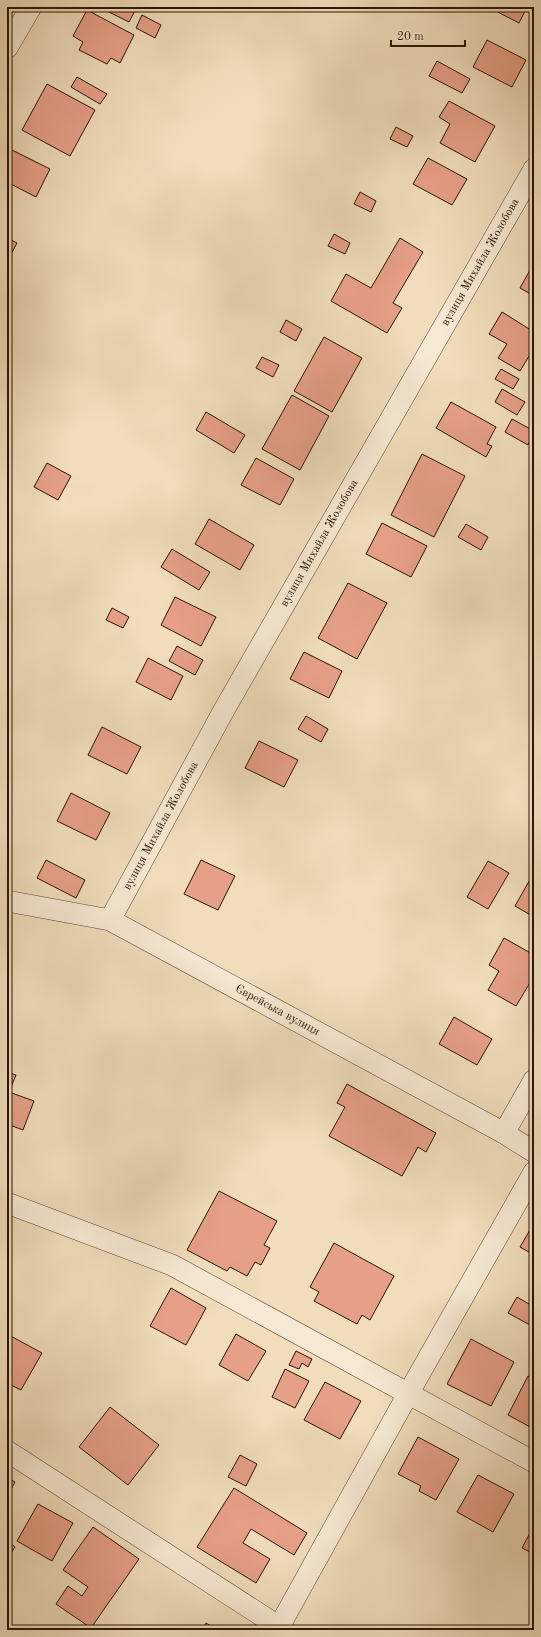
<svg xmlns="http://www.w3.org/2000/svg" width="541" height="1637" viewBox="0 0 541 1637" font-family="'Old Standard TT',serif">
<style>
.building{fill:#e7a088;stroke:#2b1405}
.lines{fill:none;stroke-linecap:round;stroke-linejoin:round}
.minor-casing{stroke:#5c4633;stroke-width:22}
.minor{stroke:#f6e9d3;stroke-width:21}
.labels{text-anchor:middle;dominant-baseline:central;stroke-width:3;stroke-linejoin:round;paint-order:stroke}
.street-label{font-size:12px;fill:#2b1405;stroke:#f6e9d3}
</style>
<rect width="100%" height="100%" fill="#f1ddbc"/>
<filter id="stains"><feTurbulence type="fractalNoise" baseFrequency=".005" numOctaves="4"/><feColorMatrix values="0 0 0 0 .2 0 0 0 0 .09 0 0 0 0 .02 0 0 0 .5 -.17"/></filter>
<radialGradient id="worn" r=".72"><stop offset=".6" stop-color="#630" stop-opacity="0"/><stop offset="1" stop-color="#630" stop-opacity=".3"/></radialGradient>
<g class="building">
<polygon points="99,7 137,7 129,22"/>
<polygon points="488,7 527,7 519,23"/>
<polygon points="87,10 134,35 120,63 111,58 107,64 79,50 83,42 73,36"/>
<polygon points="142,15 161,25 155,38 136,28"/>
<polygon points="487,40 526,60 512,87 473,67"/>
<polygon points="437,61 470,79 462,93 429,76"/>
<polygon points="77,77 107,94 100,104 71,87"/>
<polygon points="47,84 95,110 70,156 22,130"/>
<polygon points="449,101 495,126 475,162 440,143 450,124 439,117"/>
<polygon points="396,127 413,136 407,147 390,139"/>
<polygon points="10,149 50,169 36,197 7,182 7,155"/>
<polygon points="428,158 467,179 452,205 413,184"/>
<polygon points="360,192 376,201 371,212 354,204"/>
<polygon points="334,234 350,243 345,254 328,246"/>
<polygon points="7,238 17,243 7,262"/>
<polygon points="400,238 423,252 393,303 402,308 387,333 331,301 346,274 371,288"/>
<polygon points="534,263 534,296 520,288"/>
<polygon points="502,312 534,332 534,348 520,371 498,358 507,344 489,334"/>
<polygon points="286,320 302,329 296,341 280,332"/>
<polygon points="324,337 362,358 332,412 294,391"/>
<polygon points="262,357 279,365 273,377 256,368"/>
<polygon points="501,369 519,379 513,389 495,379"/>
<polygon points="502,389 525,402 517,415 495,402"/>
<polygon points="292,395 329,416 300,470 262,449"/>
<polygon points="451,402 496,427 487,444 492,446 486,457 436,428"/>
<polygon points="206,412 245,435 234,453 196,430"/>
<polygon points="512,419 534,431 528,445 505,432"/>
<polygon points="422,454 465,476 434,537 391,515"/>
<polygon points="256,458 294,479 280,505 241,485"/>
<polygon points="47,463 71,476 58,500 34,487"/>
<polygon points="209,519 254,545 240,570 195,544"/>
<polygon points="382,523 427,546 411,577 366,554"/>
<polygon points="466,524 488,537 481,550 458,537"/>
<polygon points="172,549 210,572 199,590 161,567"/>
<polygon points="348,583 387,603 357,659 318,638"/>
<polygon points="175,597 216,617 201,646 161,625"/>
<polygon points="112,608 129,617 123,628 106,620"/>
<polygon points="177,646 203,660 195,675 169,661"/>
<polygon points="304,652 342,671 329,698 290,679"/>
<polygon points="148,658 183,676 171,700 136,682"/>
<polygon points="306,716 328,729 321,742 298,729"/>
<polygon points="102,727 141,747 127,774 88,755"/>
<polygon points="259,741 298,760 284,787 245,768"/>
<polygon points="71,793 110,813 96,840 57,821"/>
<polygon points="46,860 85,880 76,898 37,878"/>
<polygon points="201,860 235,876 218,910 184,894"/>
<polygon points="488,861 509,873 488,909 467,897"/>
<polygon points="532,876 534,877 534,917 515,906"/>
<polygon points="504,938 534,955 534,976 516,1006 488,990 499,971 489,965"/>
<polygon points="454,1017 492,1039 477,1065 439,1044"/>
<polygon points="7,1072 16,1075 9,1092 34,1101 23,1130 7,1124"/>
<polygon points="347,1084 436,1133 426,1152 418,1147 402,1176 329,1136 345,1107 337,1103"/>
<polygon points="219,1191 277,1221 264,1245 270,1248 261,1265 255,1262 247,1276 230,1267 227,1271 187,1250"/>
<polygon points="534,1223 534,1255 520,1247"/>
<polygon points="334,1243 394,1276 370,1320 362,1315 357,1324 314,1301 319,1292 310,1287"/>
<polygon points="171,1288 206,1308 186,1345 150,1326"/>
<polygon points="517,1297 534,1307 534,1317 530,1325 508,1313"/>
<polygon points="7,1334 42,1353 21,1390 7,1383"/>
<polygon points="236,1334 266,1351 248,1381 219,1365"/>
<polygon points="471,1339 514,1362 491,1406 447,1384"/>
<polygon points="296,1351 312,1359 308,1367 302,1363 299,1369 289,1365"/>
<polygon points="285,1369 309,1381 295,1408 272,1397"/>
<polygon points="528,1376 534,1379 534,1429 508,1415"/>
<polygon points="325,1382 361,1401 340,1439 304,1420"/>
<polygon points="110,1407 159,1445 128,1485 79,1447"/>
<polygon points="418,1437 459,1459 436,1500 419,1491 421,1486 398,1474"/>
<polygon points="240,1455 257,1464 246,1486 228,1477"/>
<polygon points="478,1475 514,1494 493,1532 457,1512"/>
<polygon points="7,1477 15,1482 7,1497"/>
<polygon points="234,1488 307,1533 294,1555 251,1529 243,1543 270,1559 256,1583 197,1547"/>
<polygon points="38,1504 73,1523 52,1561 17,1541"/>
<polygon points="534,1525 534,1554 522,1548"/>
<polygon points="93,1527 139,1559 91,1628 56,1604 68,1586 82,1596 88,1587 63,1570"/>
<polygon points="7,1541 15,1547 7,1559"/>
<polygon points="206,1623 218,1630 203,1630"/>
</g>
<g class="lines">
<g class="minor-casing">
<g id="minor">
<polyline points="7,48 31,7"/>
<path id="s1" d="M7 901 110 920 504 1133 534 1152"/>
<path id="s2" d="M110 920 224 710 534 169"/>
<polyline points="504,1133 534,1080"/>
<polyline points="7,1203 172,1265 534,1462"/>
<polyline points="7,1451 284,1630"/>
<polyline points="279,1627 408,1394 534,1172"/>
</g>
</g>
<use href="#minor" class="minor"/>
</g>
<g class="labels">
<g class="street-label">
<text stroke="none"><textPath href="#s2" startOffset="755">вулиця Михайла Жолобова</textPath></text>
<text stroke="none"><textPath href="#s2" startOffset="431">вулиця Михайла Жолобова</textPath></text>
<text stroke="none"><textPath href="#s2" startOffset="107">вулиця Михайла Жолобова</textPath></text>
<text stroke="none"><textPath href="#s1" startOffset="295">Єврейська вулиця</textPath></text>
</g>
</g>
<rect width="541" height="1637" fill="none" stroke="#f1ddbc" stroke-width="24"/>
<rect x="8" y="8" width="525" height="1621" fill="none" stroke="#2b1405" stroke-width="2"/>
<rect x="12" y="12" width="517" height="1613" fill="none" stroke="#2b1405"/>
<path d="M391 40v6h74v-6" fill="none" stroke="#2b1405" stroke-width="2"/>
<text x="397" y="40" font-size="12" fill="#2b1405" stroke="#f6e9d3" stroke-width="3" paint-order="stroke">20 m</text>
<rect width="100%" height="100%" filter="url(#stains)"/>
<rect width="100%" height="100%" fill="url(#worn)"/>
</svg>
